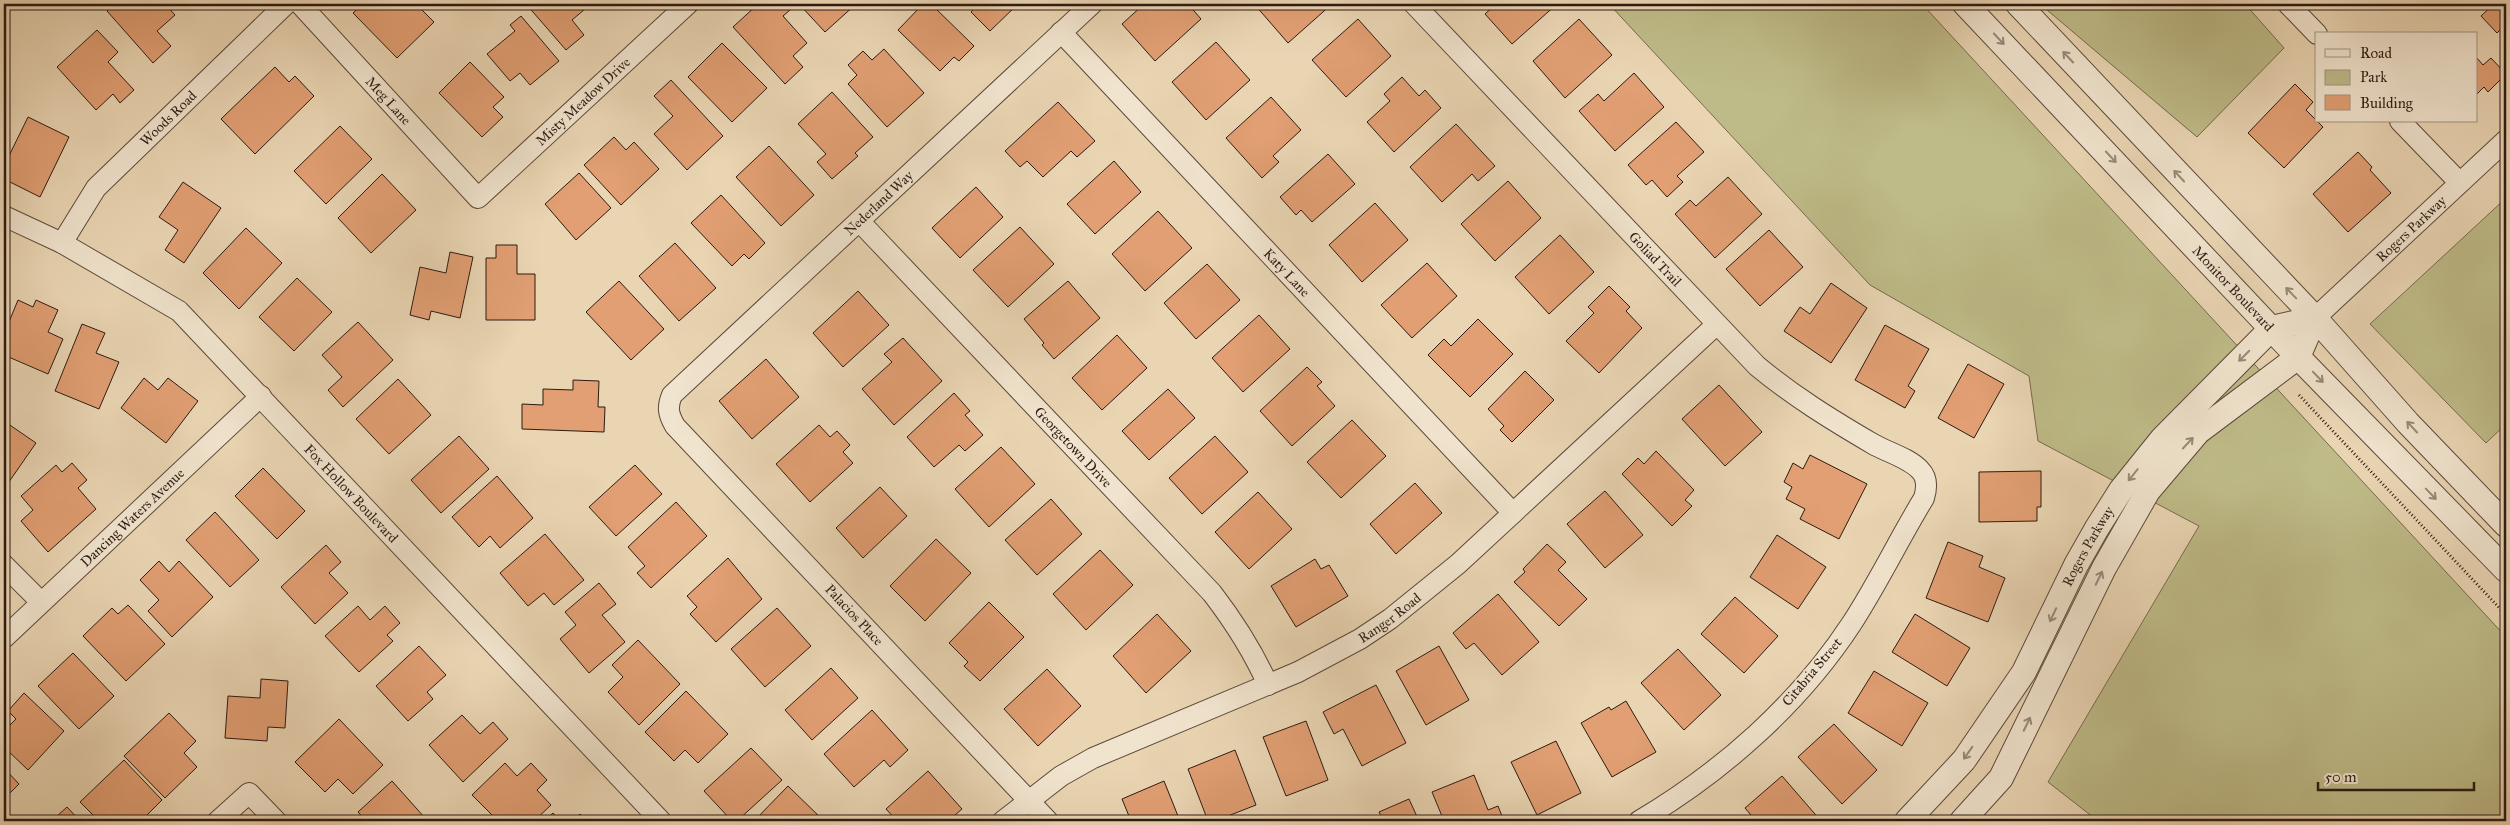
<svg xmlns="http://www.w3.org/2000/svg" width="2510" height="825" viewBox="0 0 2510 825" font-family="'IM FELL Great Primer',serif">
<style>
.green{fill:#bebb88;stroke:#766a4e}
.building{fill:#e19f73;stroke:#2d1a13}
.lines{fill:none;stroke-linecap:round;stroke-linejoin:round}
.minor-casing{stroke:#5c493b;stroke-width:22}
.tertiary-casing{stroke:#5c493b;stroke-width:26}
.path{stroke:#2d1a13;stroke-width:3;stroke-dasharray:1 2.5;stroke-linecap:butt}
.minor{stroke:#f1e4ce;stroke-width:20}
.tertiary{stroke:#f1e4ce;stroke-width:24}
.oneway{stroke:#99897a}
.labels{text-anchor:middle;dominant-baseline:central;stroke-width:4;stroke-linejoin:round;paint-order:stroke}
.street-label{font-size:14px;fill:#2d1a13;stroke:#f1e4ce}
</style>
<rect width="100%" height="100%" fill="#ead5b3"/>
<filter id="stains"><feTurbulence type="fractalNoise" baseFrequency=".004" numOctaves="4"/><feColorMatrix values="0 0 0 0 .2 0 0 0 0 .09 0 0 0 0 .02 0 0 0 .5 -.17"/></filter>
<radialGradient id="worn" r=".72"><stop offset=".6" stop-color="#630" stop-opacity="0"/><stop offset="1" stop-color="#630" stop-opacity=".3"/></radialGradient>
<g class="green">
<polygon points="1609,4 1922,4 2506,637 2506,821 2098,821 2048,782 2199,526 2038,441 2029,376 1870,285"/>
<polygon points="2040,4 2245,4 2284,48 2197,137"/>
<polygon points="2506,198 2506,424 2486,443 2370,324"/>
</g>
<g class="building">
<polygon points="115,4 165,4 175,15 157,31 171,46 153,63 107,11"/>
<polygon points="363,4 416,4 434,22 397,58 353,13"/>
<polygon points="526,4 591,4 572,20 584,35 566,50"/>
<polygon points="758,4 784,4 790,10 783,16 807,43 793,56 803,67 785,84 733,27"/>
<polygon points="799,4 856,4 825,32"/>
<polygon points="923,4 931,4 974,46 959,61 954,57 940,71 898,30"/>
<polygon points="978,4 1018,4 990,31 971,12"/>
<polygon points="1144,4 1188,4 1201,19 1155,61 1122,24"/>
<polygon points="1256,4 1332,4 1288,43 1255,5"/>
<polygon points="1496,4 1557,4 1512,44 1485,14"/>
<polygon points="2494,4 2506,4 2506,28 2504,26 2497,33 2481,16"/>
<polygon points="521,16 559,61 530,85 520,73 510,81 487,54 515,31 510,25"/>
<polygon points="1358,19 1391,56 1346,97 1312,60"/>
<polygon points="1579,19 1612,55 1565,98 1533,61"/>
<polygon points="97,30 118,52 108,62 134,90 120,103 113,94 96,110 57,67"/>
<polygon points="1216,42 1250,80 1206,120 1172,82"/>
<polygon points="722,43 767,88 732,122 688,77"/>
<polygon points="884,49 924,93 887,127 848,84 857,75 848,65 863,51 872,60"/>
<polygon points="2476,57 2483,65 2491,58 2506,74 2488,92 2484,87 2476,95"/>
<polygon points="470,62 504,97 493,107 503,117 482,137 439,93"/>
<polygon points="275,67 289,82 295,76 314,96 255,154 221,119"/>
<polygon points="1634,73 1664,107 1615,151 1579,111 1598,94 1604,101"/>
<polygon points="1402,77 1419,96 1425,90 1441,108 1394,152 1367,122 1390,101 1384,94"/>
<polygon points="671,80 723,136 687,170 654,134 673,116 654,96"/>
<polygon points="2295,84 2313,102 2306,110 2323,127 2284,168 2248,133"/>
<polygon points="832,92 873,137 855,153 858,156 832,179 817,162 826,154 798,124"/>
<polygon points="1271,97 1301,130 1273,156 1279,162 1262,178 1226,138"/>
<polygon points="1058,102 1095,141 1077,157 1071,151 1043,177 1027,161 1020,167 1005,151"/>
<polygon points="28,117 69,137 40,197 4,179 4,166"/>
<polygon points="1676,122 1704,152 1677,176 1683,182 1667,197 1652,180 1646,185 1628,165"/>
<polygon points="1456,124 1495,166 1478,181 1472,174 1442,202 1410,167"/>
<polygon points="340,126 372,159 326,204 294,171"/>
<polygon points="614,137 626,150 634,142 659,169 621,205 584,165"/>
<polygon points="769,146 814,195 781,226 736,177"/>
<polygon points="2358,152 2372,167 2370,170 2391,193 2348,232 2313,194"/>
<polygon points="1328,154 1355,184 1312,222 1301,210 1296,215 1280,197"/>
<polygon points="1114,161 1141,192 1095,234 1067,204"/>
<polygon points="579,173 611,208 576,240 545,204"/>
<polygon points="382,174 416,210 371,253 338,218"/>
<polygon points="1728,177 1762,214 1715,258 1675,214 1690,200 1696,206"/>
<polygon points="1508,181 1541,218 1495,261 1461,224"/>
<polygon points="183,182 221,208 184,263 165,250 178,230 159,217"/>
<polygon points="976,187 1003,217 960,258 932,228"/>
<polygon points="721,195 765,243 749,259 744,254 732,266 691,223"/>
<polygon points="1375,203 1408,240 1362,282 1329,245"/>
<polygon points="1158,211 1192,248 1145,291 1112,254"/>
<polygon points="1020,227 1054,264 1008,307 973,270"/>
<polygon points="246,228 282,263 239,309 203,273"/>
<polygon points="1769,230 1803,267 1760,306 1726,269"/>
<polygon points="1560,235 1594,272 1549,314 1515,277"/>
<polygon points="675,243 716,288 679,321 639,276"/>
<polygon points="496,245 517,245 517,274 535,274 535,320 486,320 486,258 496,258"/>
<polygon points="450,252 473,257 460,318 431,311 429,320 410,315 420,267 446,273"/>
<polygon points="1427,263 1457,296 1412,338 1381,305"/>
<polygon points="1207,264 1240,300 1196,339 1164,303"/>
<polygon points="297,278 332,312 294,351 259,317"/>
<polygon points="619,281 664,329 631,360 586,312"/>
<polygon points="1068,281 1100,318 1054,359 1042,345 1044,343 1024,319"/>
<polygon points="1831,283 1867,308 1831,363 1784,331 1800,307 1810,314"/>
<polygon points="1609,286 1630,307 1626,311 1642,328 1599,373 1566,341 1594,313 1588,307"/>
<polygon points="858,291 889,325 843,367 813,333"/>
<polygon points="18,300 33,307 36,300 58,310 48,332 63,339 48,374 4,355 4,334"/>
<polygon points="1259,315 1290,349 1243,392 1212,358"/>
<polygon points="1478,319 1513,354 1470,397 1428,355 1444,339 1451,346"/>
<polygon points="358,322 393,360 343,407 328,390 342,377 322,355"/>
<polygon points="82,324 105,333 96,353 119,362 99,409 55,391"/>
<polygon points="1885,325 1929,349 1908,386 1915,391 1905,408 1855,380"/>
<polygon points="1117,335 1147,368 1102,410 1072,378"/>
<polygon points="903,338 942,381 894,425 862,389 892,362 884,354"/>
<polygon points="766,359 799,397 752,439 719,401"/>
<polygon points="1968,364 2004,384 1974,438 1938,418"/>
<polygon points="1307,367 1322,382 1317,386 1335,406 1292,446 1260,411"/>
<polygon points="1525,371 1554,400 1512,442 1500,430 1504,426 1488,409"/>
<polygon points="144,378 158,390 168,378 198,401 166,443 121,408"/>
<polygon points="398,379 431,415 389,454 356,419"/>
<polygon points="573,380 599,381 598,407 605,407 604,432 522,429 522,404 543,405 543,389 573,390"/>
<polygon points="1719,385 1762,432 1725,466 1682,419"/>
<polygon points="1168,389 1195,418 1149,460 1122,431"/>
<polygon points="954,393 970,411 965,415 983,435 965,451 959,445 934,467 907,437"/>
<polygon points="1352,420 1386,456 1341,498 1307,462"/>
<polygon points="4,421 36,443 4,489"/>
<polygon points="819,425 830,437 837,431 850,445 843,452 853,463 810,502 776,464"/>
<polygon points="459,436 489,469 441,513 411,480"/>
<polygon points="1215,436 1248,472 1202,514 1169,478"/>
<polygon points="1001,447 1035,484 989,527 955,489"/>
<polygon points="1656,451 1694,490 1685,500 1692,506 1672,526 1622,474 1638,458 1644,464"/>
<polygon points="1810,455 1867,484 1839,539 1800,519 1805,509 1786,499 1792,487 1784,482 1793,463 1803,469"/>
<polygon points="72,463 87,480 78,488 96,509 48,552 21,521 33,510 21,496 56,465 62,472"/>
<polygon points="635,465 662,494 616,536 589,507"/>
<polygon points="263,468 305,511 277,539 235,496"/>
<polygon points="2041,471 2041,507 2037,507 2037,521 1979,522 1979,472"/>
<polygon points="497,476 533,518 500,548 490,536 479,547 452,517"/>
<polygon points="1415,483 1442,513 1396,554 1370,524"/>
<polygon points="880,487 907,516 863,558 836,528"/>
<polygon points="1605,491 1643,535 1605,568 1567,524"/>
<polygon points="1258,492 1292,529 1249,569 1215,532"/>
<polygon points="1051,499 1082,534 1037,575 1005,540"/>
<polygon points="676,502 707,536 651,588 637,573 645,566 628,547"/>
<polygon points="215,512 259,560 230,587 186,540"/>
<polygon points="545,534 584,580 554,605 544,593 528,606 500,573"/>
<polygon points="1777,535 1826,567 1798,609 1750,577"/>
<polygon points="936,539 971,573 925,621 890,586"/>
<polygon points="1948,542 1983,556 1979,567 2005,578 1988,622 1926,598"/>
<polygon points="1547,544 1566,562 1558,570 1587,599 1559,626 1514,582 1525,572 1523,569"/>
<polygon points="326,545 341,562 329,573 348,593 315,624 281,587"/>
<polygon points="1100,550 1133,585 1086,630 1053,594"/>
<polygon points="728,558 762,599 716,642 690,614 697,607 687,596"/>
<polygon points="1315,559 1321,569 1329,565 1348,596 1296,627 1271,586"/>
<polygon points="159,561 169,572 179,561 213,597 172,637 148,611 159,600 140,580"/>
<polygon points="599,583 616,604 602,615 625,642 589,673 560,639 576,625 565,612"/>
<polygon points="1498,594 1539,642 1502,675 1474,643 1466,649 1453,633"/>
<polygon points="1735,597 1778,636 1744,673 1701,634"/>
<polygon points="989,602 1024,637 980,681 964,666 968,662 949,643"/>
<polygon points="128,605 165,644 126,681 83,636 112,608 118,614"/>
<polygon points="358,606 370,620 385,606 400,623 387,635 393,641 359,672 325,636"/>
<polygon points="777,608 811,646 765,687 731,649"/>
<polygon points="1157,614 1191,651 1146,693 1113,656"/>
<polygon points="1915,614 1970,648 1947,686 1892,652"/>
<polygon points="638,640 680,684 639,725 608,692 623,677 612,665"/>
<polygon points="419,646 446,675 427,692 433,699 408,721 376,686"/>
<polygon points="1439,646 1469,700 1426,725 1396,671"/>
<polygon points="1678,649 1721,695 1684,730 1641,683"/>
<polygon points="73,653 114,696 79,729 38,686"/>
<polygon points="831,668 858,698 812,740 785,710"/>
<polygon points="1047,669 1081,706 1038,746 1004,709"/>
<polygon points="1874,671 1928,703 1902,746 1848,713"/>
<polygon points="261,679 288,681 285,728 268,727 267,741 225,738 228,696 260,698"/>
<polygon points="1376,685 1406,743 1362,766 1343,729 1334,734 1323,712"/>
<polygon points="686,691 728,734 698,763 685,750 674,761 645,732"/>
<polygon points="24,693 64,731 28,770 4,747 4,731 16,719 8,711"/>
<polygon points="1626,701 1656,752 1612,777 1581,723 1609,707 1611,710"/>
<polygon points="872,710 908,750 890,767 884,760 854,787 824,754"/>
<polygon points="169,713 196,741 184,753 197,767 165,798 124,756"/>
<polygon points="462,715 480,734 493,722 508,739 463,782 429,745"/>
<polygon points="339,719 383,765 353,794 338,779 325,792 295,762"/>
<polygon points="1306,721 1328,780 1286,796 1263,737"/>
<polygon points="1834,724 1877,770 1842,804 1798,757"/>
<polygon points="1556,741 1581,793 1537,815 1511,762"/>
<polygon points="751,748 782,780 737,821 732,821 704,791"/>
<polygon points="1235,750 1256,805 1215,821 1208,821 1188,769"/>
<polygon points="124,760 162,800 147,815 153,821 99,821 80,802"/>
<polygon points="505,763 517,776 531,763 547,780 537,790 551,805 534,821 498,821 472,795"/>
<polygon points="4,768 19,784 4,799"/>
<polygon points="928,771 962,809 948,821 897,821 886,809"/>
<polygon points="1474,775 1488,810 1498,806 1504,821 1444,821 1432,792"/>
<polygon points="1782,776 1821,821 1756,821 1745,808"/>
<polygon points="392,781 425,818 421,821 366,821 358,812"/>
<polygon points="1164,781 1180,821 1131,821 1122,799"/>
<polygon points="788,786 824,821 754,821"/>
<polygon points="1409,799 1419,821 1367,821 1381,816 1379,812"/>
<polygon points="67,807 80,821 60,821 56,817"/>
<polygon points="553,813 560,821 544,821"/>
<polygon points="580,814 587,821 572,821"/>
</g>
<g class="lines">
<g class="minor-casing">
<g id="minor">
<path id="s1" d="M300 4 478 198 688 4"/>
<path id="s2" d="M1414 4 1757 366C1793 396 1832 420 1873 444 1887 452 1909 458 1920 470 1928 478 1927 488 1924 498 1899 539 1878 583 1852 623 1799 704 1722 772 1639 821"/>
<polyline points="2288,4 2317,34"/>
<path id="s3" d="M1061 32 1513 513"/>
<polyline points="2400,121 2459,182"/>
<path id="s4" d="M4 216 62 243 179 311 661 821"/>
<path id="s5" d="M860 222 1212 593C1235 623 1253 651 1268 685"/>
<path id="s6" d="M62 243 96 188 286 4"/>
<path id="s7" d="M2315 318 2506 140"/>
<polyline points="4,565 41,602"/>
<path id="s8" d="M4 638 261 396"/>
<polyline points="218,821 249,793 276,821"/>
<path id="s9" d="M1003 821 1061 776 1093 758 1298 672 1360 639 1390 619 1458 564 1716 325"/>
<path id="s10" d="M1048 821 675 426C668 414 667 407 672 395L1092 4"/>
</g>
</g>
<g class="tertiary-casing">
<g id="tertiary">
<path id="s11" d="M1965 4 2298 357 2506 570"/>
<polyline points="2018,4 2315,318 2408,423 2506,525"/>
<path id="s12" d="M1907 821 1964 760 2024 672 2076 565 2097 528 2121 490 2162 439 2272 328 2315 318"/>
<polyline points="1962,821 2001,778 2104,568 2148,491 2198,432 2298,357 2315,318"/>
</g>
</g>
<polyline class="path" points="2299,395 2506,615"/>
<use href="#minor" class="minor"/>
<use href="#tertiary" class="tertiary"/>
</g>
<defs><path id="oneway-shaft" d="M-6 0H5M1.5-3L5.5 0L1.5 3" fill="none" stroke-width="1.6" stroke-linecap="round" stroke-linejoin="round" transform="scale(1.25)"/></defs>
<g class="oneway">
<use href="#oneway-shaft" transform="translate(1999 39) rotate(47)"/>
<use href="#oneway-shaft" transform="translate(2068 57) rotate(-133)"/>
<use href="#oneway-shaft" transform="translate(2111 157) rotate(47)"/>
<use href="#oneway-shaft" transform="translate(2179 176) rotate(-133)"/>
<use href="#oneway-shaft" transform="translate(2291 293) rotate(-134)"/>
<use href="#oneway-shaft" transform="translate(2244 356) rotate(135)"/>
<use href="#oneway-shaft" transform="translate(2318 377) rotate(46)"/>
<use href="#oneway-shaft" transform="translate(2412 427) rotate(-133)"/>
<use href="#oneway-shaft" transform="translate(2188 443) rotate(-47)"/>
<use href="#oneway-shaft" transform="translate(2133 475) rotate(129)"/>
<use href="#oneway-shaft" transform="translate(2431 494) rotate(46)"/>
<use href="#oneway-shaft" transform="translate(2099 578) rotate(-64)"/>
<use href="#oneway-shaft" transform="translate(2053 615) rotate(115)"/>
<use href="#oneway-shaft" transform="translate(2027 724) rotate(-64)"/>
<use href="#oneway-shaft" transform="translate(1968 753) rotate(125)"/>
</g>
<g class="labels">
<g class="street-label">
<text stroke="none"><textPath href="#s1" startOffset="131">Meg Lane</textPath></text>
<text stroke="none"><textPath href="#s1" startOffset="406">Misty Meadow Drive</textPath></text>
<text stroke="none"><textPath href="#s6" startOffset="165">Woods Road</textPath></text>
<text stroke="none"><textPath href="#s10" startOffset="858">Nederland Way</textPath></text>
<text stroke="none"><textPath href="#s7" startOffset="131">Rogers Parkway</textPath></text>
<text stroke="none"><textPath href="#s2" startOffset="351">Goliad Trail</textPath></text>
<text stroke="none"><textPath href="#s3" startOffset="330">Katy Lane</textPath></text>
<text stroke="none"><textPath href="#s11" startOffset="391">Monitor Boulevard</textPath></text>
<text stroke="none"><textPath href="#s5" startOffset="310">Georgetown Drive</textPath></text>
<text stroke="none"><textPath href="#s4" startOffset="450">Fox Hollow Boulevard</textPath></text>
<text stroke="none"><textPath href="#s8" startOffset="176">Dancing Waters Avenue</textPath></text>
<text stroke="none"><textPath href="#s12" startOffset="331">Rogers Parkway</textPath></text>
<text transform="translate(854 615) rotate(47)">Palacios Place</text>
<text stroke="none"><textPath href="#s9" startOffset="439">Ranger Road</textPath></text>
<text transform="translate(1812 672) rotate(-50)">Citabria Street</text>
</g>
</g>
<rect width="2510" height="825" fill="none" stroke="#ead5b3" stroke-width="20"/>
<rect x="5" y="5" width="2500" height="815" fill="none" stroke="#2d1a13" stroke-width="2.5"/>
<rect x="10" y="10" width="2490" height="805" fill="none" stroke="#2d1a13"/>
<rect x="2315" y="32" width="162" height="90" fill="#f1e4ce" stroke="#a39383"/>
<rect x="2325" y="49" width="25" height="8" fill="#f1e4ce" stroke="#a39383"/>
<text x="2360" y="58" font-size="15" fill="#2d1a13">Road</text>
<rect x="2325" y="70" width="25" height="15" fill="#bebb88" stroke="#a39383"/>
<text x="2360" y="82" font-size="15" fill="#2d1a13">Park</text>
<rect x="2325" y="95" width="25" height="15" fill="#e19f73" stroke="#a39383"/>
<text x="2360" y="108" font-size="15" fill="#2d1a13">Building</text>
<path d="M2318 782v8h156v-8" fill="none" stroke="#2d1a13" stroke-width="2.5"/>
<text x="2325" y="782" font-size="15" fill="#2d1a13" stroke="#f1e4ce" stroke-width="4" paint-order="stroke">50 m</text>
<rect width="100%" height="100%" filter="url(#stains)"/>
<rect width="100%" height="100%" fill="url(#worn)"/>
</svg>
